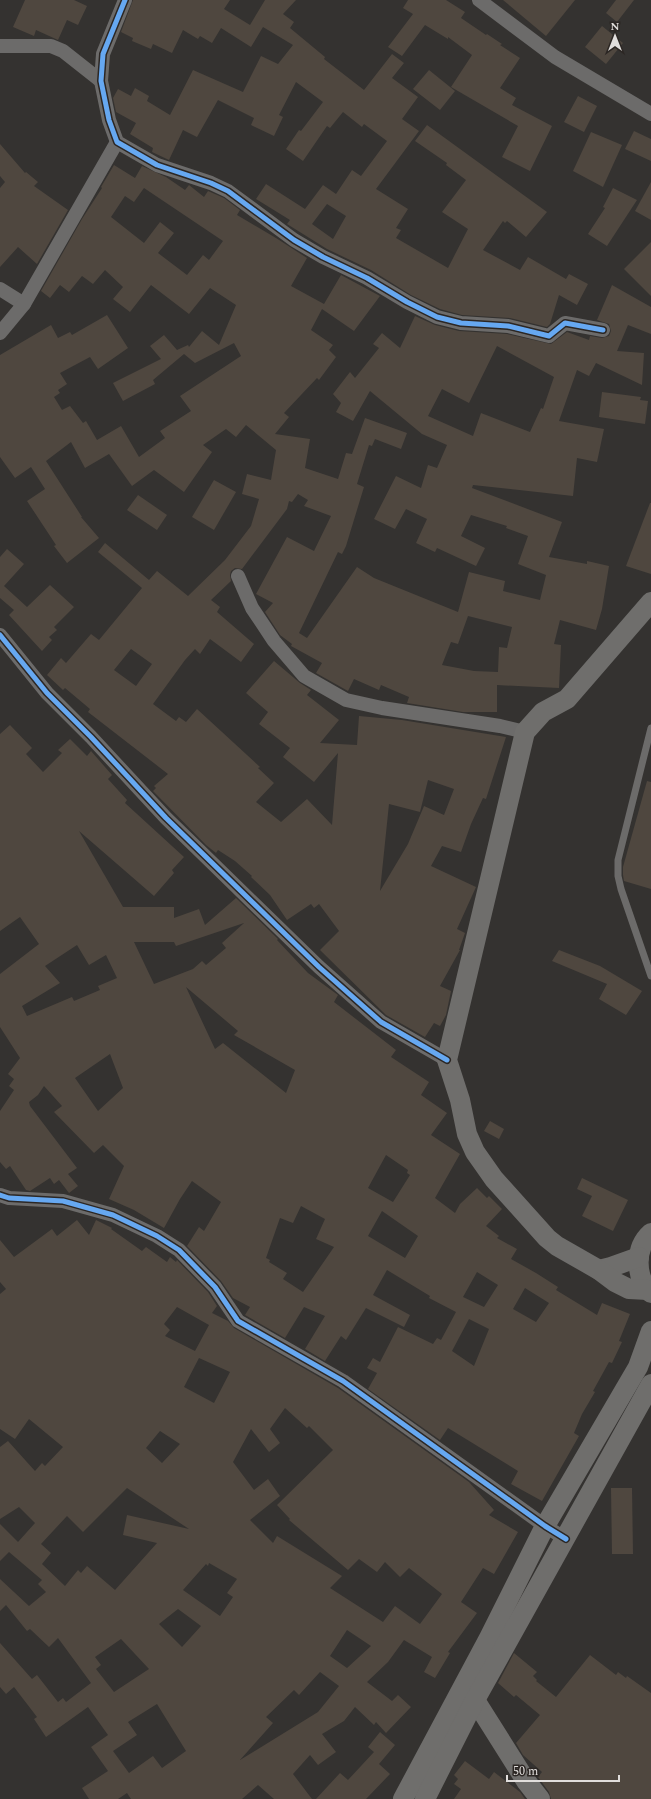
<svg xmlns="http://www.w3.org/2000/svg" width="651" height="1799" viewBox="0 0 651 1799" font-family="Spectral,serif">
<style>
.building{fill:#4f473f;fill-rule:evenodd}
.lines{fill:none;stroke-linecap:round;stroke-linejoin:round}
.lane{stroke:#6c6b6a;stroke-width:7}
.street{stroke:#6c6b6a;stroke-width:14}
.secondary{stroke:#6f6e6c;stroke-width:20}
.cycleway-casing{stroke:#2c2724;stroke-width:8}
.cycleway{stroke:#66a8f1;stroke-width:5}
</style>
<rect width="100%" height="100%" fill="#343230"/>
<g class="building">
<polygon points="25,0 74,0 87,6 78,25 67,20 58,40 36,30 34,36 13,27"/>
<path d="M133 0H230L224 9 250 25 265 0H296L283 14 294 22 290 28 325 57 324 59 364 90 392 54 404 63 392 78 418 97 402 119 419 131 376 189 408 209 396 228 401 230 396 238 448 268 468 229 442 212 466 180 446 165 447 163 415 141 427 125 547 212 526 237 507 221 505 223 503 221 483 250 520 270 528 257 566 279 569 274 588 284 577 305 559 295 550 324 547 327 510 318 462 315 440 309 411 295 371 270 327 249 287 224 290 220 256 199 266 184 305 209 323 185 336 194 352 170 361 176 387 141 364 124 362 127 343 112 330 128 327 126 303 161 286 149 299 130 301 131 323 102 296 82 279 115 283 117 274 136 251 125 254 118 218 100 197 137 183 130 169 160 152 152 153 148 130 134 136 123 116 112 113 98 118 89 131 96 135 88 149 96 147 101 170 115 193 70 243 92 261 56 278 64 293 45 263 27 251 47 221 28 212 43 200 36 198 39 183 30 172 53 153 44 151 49 132 41 133 38 121 32ZM327 204 346 216 333 239 312 224Z"/>
<polygon points="408,0 446,0 465,12 461,18 486,35 487,34 502,44 500,45 520,58 500,88 516,98 512,105 552,126 530,171 502,157 518,126 451,87 472,55 448,37 448,39 425,25 402,56 388,47 413,14 403,8"/>
<polygon points="503,0 575,0 546,36"/>
<polygon points="616,0 634,0 617,22 606,13"/>
<polygon points="602,26 623,43 606,64 585,47"/>
<polygon points="429,70 455,91 440,110 413,89"/>
<polygon points="578,96 597,106 584,132 564,122"/>
<polygon points="634,131 651,139 651,161 625,149"/>
<polygon points="591,132 622,145 603,187 573,171"/>
<polygon points="0,144 25,173 26,172 38,182 34,186 68,210 37,264 18,247 0,267 0,188 5,182 0,176"/>
<path d="M114 165 135 178 142 166 166 177 185 190 189 185 204 197 208 191 224 198 240 210 237 215 276 238 307 258 291 286 324 304 341 275 380 296 354 331 322 309 311 330 333 345 329 350 336 357 319 380 317 378 284 413 289 417 275 434 310 439 305 468 338 479 346 453 352 454 365 418 407 433 401 449 375 439 372 446 369 445 357 484 364 487 346 546 342 554 338 552 299 633 307 638 357 567 374 578 458 612 469 572 505 581 503 591 540 600 546 575 518 564 528 536 506 528 507 526 471 515 461 536 485 548 476 566 437 548 435 552 416 543 427 519 406 509 395 529 374 519 396 476 421 488 428 465 437 468 447 445 422 434 370 391 353 421 336 412 341 403 333 394 350 372 355 378 379 348 373 344 382 333 400 348 415 316 435 325 459 331 507 334 551 344 567 332 589 340 590 336 602 338 609 336 611 331 609 324 597 320 612 285 651 307V334L628 325 617 351 644 353 642 385 596 363 589 376 577 370 559 421 604 429 597 462 577 458 573 496 473 485 472 488 562 522 549 557 587 564V561L609 566 602 609 596 630 560 620 554 644 561 645 559 688 497 685V712H463L407 703 409 697 381 685 379 690 354 679 348 691 316 673 322 663 291 646 292 644 280 635 265 612 273 603 256 594 287 537 314 551 331 516 304 506 308 500 298 494 292 502 289 501 287 509 242 569 235 568 231 571 230 575 231 581 211 600 220 607 217 612 254 644 241 662 210 639 200 654 195 649 185 660 153 704 176 721 179 717 186 722 197 709 260 767 258 768 274 783 256 802 281 822 307 799 332 825 338 753 314 782 283 757 290 748 259 724 268 712 246 693 274 661 300 683 311 690 307 695 339 720 320 743 357 745 359 716 402 720 506 737 486 799 483 798 471 824 461 852 442 846 431 866 476 887 457 929 465 933 459 950H460L440 986 451 991 446 1015 440 1026 434 1023 425 1037 386 1015 320 950 339 931 319 904 314 908 311 904 287 920 270 895 251 877 252 876 235 861 218 850 216 853 206 845 153 791 156 788 154 786 168 774 88 712 90 709 65 688 63 690 47 675 61 658 66 663 91 634 99 640 142 588 98 552 105 543 149 580 157 571 188 596 225 560 251 526 259 499 242 494 247 474 271 480 276 450 246 425 236 437 226 429 203 445 212 452 184 492 154 470 132 486 109 454 85 468 71 442 46 461 82 517H81L99 538 67 563 54 546 56 545 27 501 45 489 31 467 15 478 0 457V355L51 325 58 338 70 332 72 335 107 315 128 348 98 369 90 357 60 373 67 384 58 390 60 393 54 397 62 410 70 406 83 423 86 421 97 440 121 426 139 457 165 438 160 431 191 411 180 396 241 356 234 343 195 363 184 354 153 380 155 384 123 401 113 383 161 359 150 346 164 335 177 350 188 345 189 347 202 331 219 345 236 305 210 288 189 314 151 285 130 312 113 299 123 287 105 270 93 284 82 276 69 292 60 285 50 298 41 291 82 219 102 188 101 187ZM144 188 223 241 209 260 203 255 187 275 158 253 174 233 160 222 144 243 111 217 125 196 134 202ZM497 346 554 377 543 409 541 408 530 432 481 413 473 436 428 416 442 389 469 403ZM468 616 512 627 507 648 499 647 498 672 474 671 442 665 451 642 458 644ZM131 649 152 664 136 686 114 670ZM428 780 454 789 444 815 424 806 408 844 380 891 389 804 420 812Z"/>
<polygon points="651,182 651,220 635,211"/>
<polygon points="613,188 637,200 607,246 588,234 605,208 603,207"/>
<polygon points="651,242 651,296 624,269"/>
<polygon points="602,392 641,397 640,400 648,401 645,424 599,417"/>
<polygon points="214,480 236,492 214,530 192,517"/>
<polygon points="138,495 167,515 157,530 127,510"/>
<polygon points="650,503 651,503 651,574 626,566"/>
<polygon points="7,549 24,564 4,586 27,607 50,585 74,607 54,627 57,630 49,637 52,640 42,651 9,615 14,610 0,598 0,557"/>
<path d="M10 725 32 748 26 754 43 772 62 753 58 750 70 739 87 756 91 751 112 775 108 779 127 800 125 803 184 857 172 870 174 873 154 896 79 831 123 907H174V918L199 909 205 925 236 898 278 939 277 940 308 973 338 995 334 1002 396 1050 391 1057 429 1082 421 1095 447 1113 431 1135 460 1154 435 1198 455 1213 460 1204 477 1188 487 1198 489 1196 502 1209 486 1226 499 1236 497 1238 517 1249 511 1259 536 1273 558 1287 556 1290 597 1315 602 1303 630 1314 619 1341 622 1342 612 1363 609 1362 593 1391 595 1392 582 1414 574 1433 579 1436 542 1501 511 1484 518 1471 448 1428 440 1440 368 1389 377 1373 367 1368 373 1358 380 1362 398 1327 433 1344 437 1338 441 1340 456 1312 429 1298 430 1296 387 1270 373 1295 410 1315 404 1327 366 1308 346 1340 341 1336 325 1361 305 1349 325 1316 304 1307 285 1338 245 1315 250 1307 233 1298 221 1281 187 1246 199 1227 204 1231 221 1202 192 1181 180 1199 164 1228 134 1210 109 1199 124 1166 103 1145 94 1153 54 1112 62 1106 44 1086 38 1095 29 1102 30 1106 77 1168 68 1174 78 1186 69 1193 59 1180 54 1184 50 1178 30 1191 26 1190 10 1166 6 1169 0 1162V1111L14 1090 9 1086 14 1079 8 1074 20 1058 0 1027V974L39 944 20 917 0 931V734ZM244 923 222 943 226 948 206 965 202 961 193 969 154 984 134 942H174L176 946ZM77 945 89 965 106 955 117 978 98 986 100 990 74 1001 72 997 27 1016 22 1006 60 983 45 966ZM186 987 238 1031 234 1035 295 1070 286 1093 223 1043 215 1049ZM110 1054 123 1088 98 1111 75 1078ZM386 1155 408 1170 407 1173 410 1175 393 1202 368 1188ZM301 1206 325 1219 316 1239 334 1247 303 1292 283 1279 287 1273 269 1262 270 1260 266 1258 280 1218 293 1223ZM382 1211 418 1236 405 1258 368 1236ZM477 1272 498 1285 484 1307 463 1297ZM525 1288 549 1303 536 1322 513 1309ZM469 1319 489 1329 474 1366 452 1351Z"/>
<polygon points="647,781 651,782 651,889 624,881 623,875 623,867"/>
<polygon points="559,950 600,966 642,991 626,1015 599,999 607,984 552,961"/>
<polygon points="490,1121 504,1129 499,1139 484,1131"/>
<polygon points="582,1178 628,1200 613,1231 582,1216 592,1196 577,1189"/>
<path d="M77 1220 89 1235 96 1220 112 1228 111 1229 142 1251 146 1247 167 1262 170 1257 176 1262 177 1260 208 1292 217 1306 212 1313 228 1321 234 1328 338 1388 469 1482 494 1510 489 1515 518 1532 494 1574 483 1568 461 1602 477 1613 448 1652 450 1653 435 1678 424 1672 432 1657 404 1640 388 1662 367 1682 392 1701 398 1695 411 1707 386 1733 376 1722 374 1725 355 1707 344 1721 322 1734 336 1752 318 1765 310 1755 293 1774 312 1799H274L258 1785 242 1799H131L127 1793 118 1799H89L82 1788 108 1771 91 1747 108 1735 88 1707 46 1737 34 1719 37 1717 14 1687 6 1694 0 1687V1643L32 1679 37 1675 58 1702 63 1698 66 1702 91 1683 58 1638 49 1647 30 1629 27 1631 6 1605 0 1611V1579L29 1606 46 1592 38 1584 42 1580 9 1552 0 1561V1524L18 1542 35 1523 19 1507 0 1519V1447L8 1441 35 1471 42 1463 45 1466 63 1447 29 1419 15 1439 0 1429V1294L6 1289 0 1282V1240L14 1257 52 1229 57 1236ZM177 1307 209 1325 195 1351 165 1336 170 1330 164 1324ZM199 1358 230 1372 214 1403 184 1387ZM285 1408 307 1428 309 1426 333 1450 277 1505 290 1519 289 1520 348 1570 359 1559 377 1572 385 1562 400 1577 409 1568 442 1594 420 1624 395 1606 383 1622 330 1588 342 1576 277 1536 273 1543 250 1520 280 1496 268 1479 254 1490 233 1462 251 1429 269 1452 280 1443 270 1429ZM160 1431 180 1444 162 1463 146 1448ZM127 1488 189 1529 127 1515 123 1535 157 1543 115 1590 87 1566 81 1573 78 1570 65 1586 42 1564 51 1553 41 1544 67 1516 83 1532ZM209 1563 237 1579 227 1593 233 1597 220 1616 183 1590 206 1564 208 1566ZM178 1609 201 1626 182 1647 159 1624ZM347 1630 371 1646 347 1668 330 1656ZM121 1639 149 1669 114 1692 96 1669 101 1665 95 1657ZM320 1672 339 1686 318 1712 240 1760 273 1723 266 1717 294 1690 299 1695ZM157 1704 186 1751 162 1768 153 1756 129 1773 113 1751 137 1735 128 1722Z"/>
<polygon points="611,1488 632,1488 633,1554 612,1554"/>
<polygon points="514,1653 537,1672 533,1676 537,1680 536,1681 556,1697 590,1655 616,1675 618,1672 626,1678 627,1676 651,1693 651,1799 551,1799 549,1792 538,1777 542,1772 523,1755 516,1743 540,1715 516,1695 514,1697 498,1683"/>
<polygon points="380,1732 395,1745 379,1764 390,1774 366,1799 316,1799 340,1773 348,1780 374,1752 368,1747"/>
<polygon points="465,1761 489,1779 494,1772 520,1792 525,1799 454,1799 461,1789 454,1784 458,1779 454,1775"/>
</g>
<g class="lines">
<polyline class="lane" points="651,728 618,860 618,876 621,889 651,976"/>
<g class="street">
<polyline points="125,0 103,54 101,81 109,120 117,142 157,165 211,183 228,191 294,240 323,257 367,278 407,302 437,317 461,323 508,326 549,336 565,323 603,330"/>
<polyline points="479,0 555,57 651,114"/>
<polyline points="0,46 51,46 63,51 101,81"/>
<polyline points="0,289 24,304"/>
<polyline points="0,333 24,304 117,142"/>
<polyline points="238,576 252,608 274,641 304,676 346,700 382,708 500,726 525,732"/>
<polyline points="0,635 47,693 91,737 166,818 319,967 381,1022 447,1060"/>
<polyline points="0,1195 9,1198 63,1201 113,1215 157,1236 179,1250 215,1287 238,1321 343,1381 545,1526 566,1539"/>
</g>
<g class="secondary">
<path d="M651 1233C634 1248 635 1278 651 1293"/>
<polyline points="599,1270 611,1267 639,1257"/>
<polyline points="648,1290 629,1289 615,1282 599,1270 557,1246 547,1238 494,1179 475,1152 467,1134 460,1100 447,1060 525,732 543,712 567,699 651,602"/>
<polyline points="475,1700 526,1781 540,1799"/>
<polyline points="403,1799 489,1638 545,1526 638,1367 651,1331"/>
<polyline points="425,1799 475,1700 651,1384"/>
</g>
<g class="cycleway-casing">
<g id="cycleway">
<polyline points="125,0 103,54 101,81 109,120 117,142 157,165 211,183 228,191 294,240 323,257 367,278 407,302 437,317 461,323 508,326 549,336 565,323 603,330"/>
<polyline points="0,635 47,693 91,737 166,818 319,967 381,1022 447,1060"/>
<polyline points="0,1195 9,1198 63,1201 113,1215 157,1236 179,1250 215,1287 238,1321 343,1381 545,1526 566,1539"/>
</g>
</g>
<use href="#cycleway" class="cycleway"/>
</g>
<g transform="translate(615 36)" stroke="#2c2724" stroke-width="3" paint-order="stroke">
<path d="M0-3L7 15L0 10L-7 15Z" fill="#e1dedc"/>
<text y="-6" font-size="11" font-weight="bold" text-anchor="middle" fill="#e1dedc">N</text>
</g>
<path d="M507 1775v6h112v-6" fill="none" stroke="#e1dedc" stroke-width="2"/>
<text x="513" y="1775" font-size="12" fill="#e1dedc" stroke="#2c2724" stroke-width="3" paint-order="stroke">50 m</text>
</svg>
